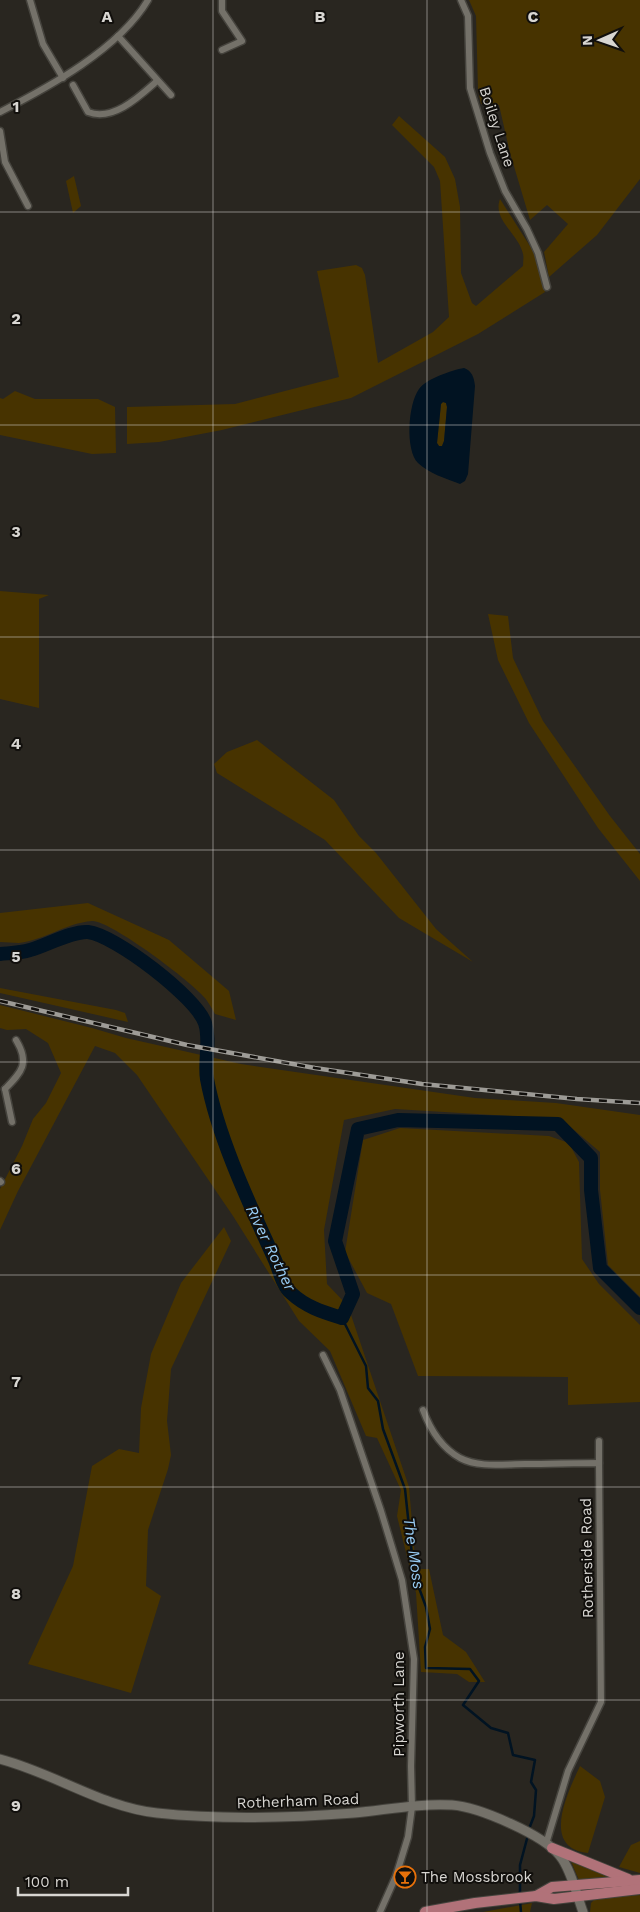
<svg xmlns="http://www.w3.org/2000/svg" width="640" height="1912" viewBox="0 0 640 1912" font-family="'Work Sans',sans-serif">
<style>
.green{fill:#473300}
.water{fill:#011322;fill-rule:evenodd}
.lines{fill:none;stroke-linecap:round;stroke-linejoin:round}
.stream{stroke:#011322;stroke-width:2.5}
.river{stroke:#011322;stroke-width:14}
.minor-casing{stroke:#45433d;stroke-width:9}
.secondary-casing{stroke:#45433d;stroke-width:11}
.primary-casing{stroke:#45433d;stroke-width:12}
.minor{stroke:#747169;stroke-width:6}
.secondary{stroke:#747169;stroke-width:9}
.primary{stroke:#b17279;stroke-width:10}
.rail-casing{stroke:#9d9b96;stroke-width:4.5}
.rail{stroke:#110f0c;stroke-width:2.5;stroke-dasharray:8;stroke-linecap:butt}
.grid{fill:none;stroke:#d8d6d2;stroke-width:1;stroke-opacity:0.55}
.labels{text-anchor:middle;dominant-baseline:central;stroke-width:4;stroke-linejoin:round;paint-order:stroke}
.street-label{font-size:15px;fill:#d8d6d2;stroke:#110f0c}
.poi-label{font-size:15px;fill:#d8d6d2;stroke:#110f0c;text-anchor:start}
.water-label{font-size:16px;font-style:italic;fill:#97cbf3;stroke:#110f0c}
.grid-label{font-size:16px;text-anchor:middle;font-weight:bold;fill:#d8d6d2;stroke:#110f0c;stroke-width:4;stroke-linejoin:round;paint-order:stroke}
</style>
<rect width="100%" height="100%" fill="#292620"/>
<g class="green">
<polygon points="469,0 640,0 640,179 597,235 549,277 544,252 568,224 547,205 530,220 510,153 499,105 481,104 478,90 476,16"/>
<path d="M399 116 445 157 455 179 460 207 461 273 472 303 476 306 523 266C523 262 524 257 523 254 519 234 492 220 500 199L535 254 545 292 478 334 351 398 222 430 159 442 127 444V407L235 404 339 377 317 271 356 265 362 268 365 275 378 363 433 332 449 317 440 181 434 167 392 125Z"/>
<polygon points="74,176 81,206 73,213 66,181"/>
<polygon points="15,391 35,399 98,399 115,407 116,453 92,454 0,435 0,398 3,399"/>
<polygon points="443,402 446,403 447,407 444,441 442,446 439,446 437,443 441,404"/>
<polygon points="0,591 49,595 39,599 39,708 0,699"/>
<polygon points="488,614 508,616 513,658 543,721 610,816 640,854 640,881 598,828 529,723 498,660"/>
<polygon points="257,740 334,800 359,836 376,853 436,929 473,962 399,918 325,840 217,773 214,764 227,752"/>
<path d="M88 903 169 940 229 991 236 1020 215 1014C212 1009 209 1003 205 998 192 982 110 920 92 921 66 923 45 940 19 943 13 943 6 942 0 942V913Z"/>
<polygon points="0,988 116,1010 125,1013 128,1022 0,993"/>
<polygon points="0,1005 92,1028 126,1038 241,1064 475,1098 556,1103 640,1115 640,1297 608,1265 600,1190 600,1152 561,1119 395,1109 344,1120 324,1230 327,1284 348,1306 409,1487 416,1569 429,1569 443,1635 466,1652 485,1682 469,1682 457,1674 421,1672 416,1593 397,1516 401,1490 377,1438 366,1436 330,1351 299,1321 233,1216 137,1075 115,1053 95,1046 18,1191 0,1230 0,1189 22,1146 33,1119 46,1103 61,1073 48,1043 26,1029 7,1030 0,1028"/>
<polygon points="400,1128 549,1136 569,1143 579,1162 582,1259 599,1284 640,1325 640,1402 568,1405 568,1377 418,1376 391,1304 367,1293 345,1252 363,1140"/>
<polygon points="224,1227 231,1241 171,1369 167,1421 171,1455 168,1469 148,1530 146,1586 161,1596 131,1693 28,1664 73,1566 92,1466 119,1449 139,1453 141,1408 151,1354 181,1283"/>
<path d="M580 1766 600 1781 605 1797 588 1853C540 1848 568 1792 580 1766Z"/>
<polygon points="640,1841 640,1873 619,1867 631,1845"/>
<polygon points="569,1857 612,1876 579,1880"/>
<polygon points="640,1895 640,1912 590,1912 591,1903 596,1898"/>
<polygon points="532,1903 530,1912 483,1912"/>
</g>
<path class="water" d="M464 368C472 371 474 377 475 386L468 474 465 481 460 484C447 479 428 473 418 463 405 450 408 404 419 389 426 379 452 370 464 368ZM443 402 446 403 447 407 444 441 442 446H439L437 443 441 404Z"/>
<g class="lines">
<g class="stream">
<polyline points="342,1318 366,1366 368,1388 378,1401 383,1429 405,1489 414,1574 426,1607 430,1629 425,1647 426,1668 470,1669 479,1681 463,1705 491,1728 508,1733 513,1755 535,1760 531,1782 536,1790 534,1816 529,1829"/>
<polyline points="520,1896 520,1865 528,1835"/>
<polyline points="520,1901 521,1912"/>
</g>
<path class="river" d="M0 954C10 953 20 953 30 950 46 946 71 931 88 932 115 935 196 997 205 1023 211 1041 204 1061 207 1079 218 1138 250 1205 275 1260 279 1269 283 1287 291 1293 306 1307 323 1312 342 1318L353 1294 335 1241 358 1129 398 1120 558 1124 591 1158V1190L600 1268 640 1308"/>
<g class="minor-casing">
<g id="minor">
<polyline points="30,0 43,44 63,78"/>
<polyline points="222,0 222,11 242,41 222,50"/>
<polyline points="461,0 468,16 470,88 490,153 505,191 527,229 538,253 547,287"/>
<polyline points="118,36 171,95"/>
<path d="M73 85 88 112C113 122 140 96 157 81"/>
<path d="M0 112C49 87 119 49 148 0"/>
<polyline points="0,131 5,162 28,206"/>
<path d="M5 1089C22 1072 30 1063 16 1040"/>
<polyline points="5,1089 12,1122"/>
<polyline points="0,1181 1,1182"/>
<polyline points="323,1355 340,1390 381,1511 402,1580 414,1659 411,1766 412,1807 408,1837 396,1876 380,1912"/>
<path d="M423 1410C430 1429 442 1448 460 1458 479 1468 504 1464 525 1464 550 1464 574 1463 599 1463L601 1702 568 1771 546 1844"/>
<polyline points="599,1463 599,1441"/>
</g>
</g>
<g class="secondary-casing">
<path id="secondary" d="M0 1759C54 1773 102 1807 157 1813 222 1820 289 1818 354 1813 386 1810 420 1803 452 1805 479 1807 544 1835 560 1856 571 1869 577 1896 583 1912"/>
</g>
<g class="primary-casing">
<g id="primary">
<polyline points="552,1848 628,1879"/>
<polyline points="536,1896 552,1887 640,1880"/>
<polyline points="425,1912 475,1903 536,1896 554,1899 640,1889"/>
</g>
</g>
<use href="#minor" class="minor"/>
<use href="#secondary" class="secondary"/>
<use href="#primary" class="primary"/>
<g class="rail-casing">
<polyline id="rail" points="0,1001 187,1045 315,1068 422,1084 577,1099 640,1103"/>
</g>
<use href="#rail" class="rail"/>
</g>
<path class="grid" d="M213 0V1912M427 0V1912M0 212H640M0 425H640M0 637H640M0 850H640M0 1062H640M0 1275H640M0 1487H640M0 1700H640"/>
<defs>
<g id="bar-ring" transform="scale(1.125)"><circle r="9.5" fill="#110f0c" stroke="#e8710a" stroke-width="1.5"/><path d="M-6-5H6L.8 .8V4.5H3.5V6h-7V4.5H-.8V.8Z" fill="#e8710a"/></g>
</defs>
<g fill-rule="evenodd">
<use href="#bar-ring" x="405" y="1877"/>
</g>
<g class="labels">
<g class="street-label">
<text transform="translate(497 127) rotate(72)">Boiley Lane</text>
<text transform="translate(587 1558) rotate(-91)">Rotherside Road</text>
<text transform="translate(399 1704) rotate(-90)">Pipworth Lane</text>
<text transform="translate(298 1801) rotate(-2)">Rotherham Road</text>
</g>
<g class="poi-label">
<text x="421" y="1877">The Mossbrook</text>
</g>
<g class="water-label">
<text transform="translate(271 1248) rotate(64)">River Rother</text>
<text transform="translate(414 1553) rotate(82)">The Moss</text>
</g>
</g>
<g class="grid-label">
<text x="107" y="22">A</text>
<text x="320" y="22">B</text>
<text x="533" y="22">C</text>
<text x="16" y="112">1</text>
<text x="16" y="324">2</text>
<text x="16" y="537">3</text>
<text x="16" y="749">4</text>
<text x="16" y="962">5</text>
<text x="16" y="1174">6</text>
<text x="16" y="1387">7</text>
<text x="16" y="1599">8</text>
<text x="16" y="1811">9</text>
</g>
<g transform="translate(600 40) rotate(268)" stroke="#110f0c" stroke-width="4" paint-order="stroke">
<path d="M0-4L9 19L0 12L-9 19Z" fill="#d8d6d2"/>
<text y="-8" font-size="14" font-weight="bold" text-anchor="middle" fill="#d8d6d2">N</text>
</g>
<path d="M18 1887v8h110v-8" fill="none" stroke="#d8d6d2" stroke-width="2.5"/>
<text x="25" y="1887" font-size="15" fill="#d8d6d2" stroke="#110f0c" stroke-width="4" paint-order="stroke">100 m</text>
</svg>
